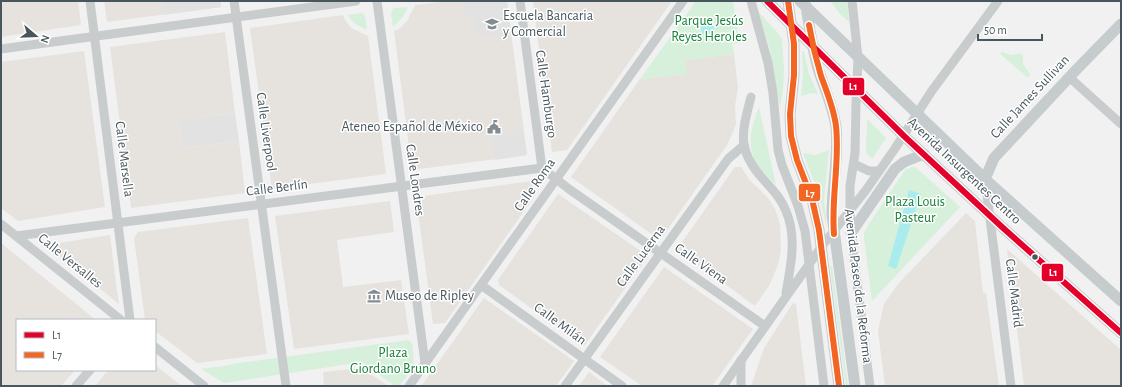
<svg xmlns="http://www.w3.org/2000/svg" width="1122" height="387" viewBox="0 0 1122 387" font-family="'Alegreya Sans',sans-serif">
<style>
.commercial{fill:#e6e3df}
.education{fill:#e3e2e3}
.green{fill:#d6f0db}
.water{fill:#aaebee}
.lines{fill:none;stroke-linecap:round;stroke-linejoin:round}
.minor{stroke:#c9cccd;stroke-width:9}
.major{stroke:#c6cbcd;stroke-width:11}
.bus-1-casing{stroke:#fff;stroke-width:9}
.bus-2-casing{stroke:#fff;stroke-width:9}
.bus-1{stroke:#e4002b;stroke-width:6}
.bus-2{stroke:#f26522;stroke-width:6}
.bus-dot{fill:#48575e;stroke:#fff;stroke-width:1.5}
.labels{text-anchor:middle;dominant-baseline:central;stroke-width:3;stroke-linejoin:round;paint-order:stroke}
.poi-label{font-size:14px;fill:#48575e;stroke:#fff;text-anchor:start}
.park-label{font-size:14px;fill:#178039;stroke:#fff}
.street-label{font-size:14px;fill:#48575e;stroke:#fff}
.line-badge{stroke:#fff;stroke-width:1.5}
.badge-label{font-size:11px;text-anchor:middle;font-weight:bold;fill:#fff}
</style>
<rect width="100%" height="100%" fill="#f1f1f1"/>
<g class="commercial">
<polygon points="2,1 78,1 81,25 1,37 1,4 3,4"/>
<polygon points="104,1 220,1 221,7 107,22"/>
<polygon points="448,1 507,1 527,155 412,170 394,31 399,29 407,21 415,5"/>
<polygon points="533,1 672,1 567,150 552,152"/>
<polygon points="343,15 345,20 351,28 368,36 386,174 272,189 250,28"/>
<polygon points="225,32 235,113 178,120 182,148 239,141 245,193 131,208 110,47"/>
<polygon points="84,51 105,207 18,221 1,208 1,62"/>
<polygon points="734,54 738,88 735,106 736,124 733,132 727,145 660,240 571,177 640,79 686,74 685,60"/>
<polygon points="735,167 741,167 749,179 768,198 775,209 780,224 781,249 778,265 769,286 755,306 677,249"/>
<polygon points="532,181 534,197 445,323 433,324 416,197"/>
<polygon points="558,194 648,256 584,346 499,285 498,280"/>
<polygon points="390,201 394,232 337,240 343,287 401,280 409,334 294,349 275,216"/>
<polygon points="966,213 975,221 983,293 986,293 999,386 885,386 878,331 884,304 898,284"/>
<polygon points="248,218 267,354 197,363 155,331 155,320 145,320 134,238 138,232"/>
<polygon points="110,235 116,284 119,304 46,245"/>
<polygon points="1,243 96,320 17,320 17,370 75,370 61,386 1,386"/>
<polygon points="1007,249 1121,350 1121,386 1024,386"/>
<polygon points="664,267 753,329 712,386 642,386 600,357"/>
<polygon points="484,298 574,361 556,386 424,386 422,385"/>
<polygon points="793,303 796,304 806,386 751,386 764,348"/>
<polygon points="155,365 182,386 95,386 108,370 155,370"/>
<polygon points="362,368 388,386 324,386 323,372"/>
<polygon points="589,372 606,385 608,386 579,386"/>
</g>
<g class="education">
<polygon points="162,1 220,1 221,7 164,15"/>
<polygon points="463,1 507,1 511,32 476,37 473,14 465,15"/>
<polygon points="235,113 239,141 182,148 178,120"/>
<polygon points="523,129 527,155 495,160 491,134 501,132 502,136 516,134 516,131"/>
</g>
<g class="green">
<polygon points="696,1 733,1 739,43 732,44 734,54 685,60 687,74 640,79"/>
<polygon points="830,1 847,1 849,22 841,15"/>
<polygon points="408,7 403,17 393,27 391,12 394,8"/>
<polygon points="756,9 782,38 784,69 783,90 780,107 769,46"/>
<polygon points="362,13 365,16 367,30 355,24 347,15"/>
<polygon points="802,51 804,52 809,74 818,94 812,93 801,96 803,74"/>
<polygon points="1002,51 1005,53 1013,55 1021,53 1023,55 1023,64 1030,74 1028,78 1000,54"/>
<path d="M759 107 776 185C747 160 745 141 759 107Z"/>
<polygon points="867,119 886,138 872,159 866,153"/>
<polygon points="829,150 824,200 827,229 819,194 803,153 815,155"/>
<polygon points="912,167 915,167 960,207 872,301 864,239 864,233 867,227 905,170"/>
<polygon points="830,266 832,266 848,386 846,386"/>
<path d="M409 340C413 343 413 347 413 352 416 368 409 373 399 386H395L362 362 224 383 201 369 231 365 232 364Z"/>
</g>
<g class="water">
<polygon points="713,20 714,33 702,34 700,21"/>
<polygon points="909,190 921,194 896,269 888,266"/>
</g>
<g class="lines">
<g class="minor">
<polyline points="90,1 130,320"/>
<polyline points="234,1 286,386"/>
<polyline points="377,1 425,363"/>
<polyline points="520,1 542,168"/>
<polyline points="751,1 768,63 773,93 778,150 782,165 798,206 805,231 824,386"/>
<polyline points="852,1 858,58 856,103 855,153 850,186 850,211 853,251 870,386"/>
<polyline points="1,49 356,1"/>
<polyline points="1069,77 1121,124"/>
<path d="M751 97C742 132 736 149 763 179 772 189 781 198 786 211 797 237 791 265 786 293"/>
<polyline points="854,164 869,171 879,171"/>
<polyline points="542,168 569,189 765,326"/>
<polyline points="985,179 1011,386"/>
<polyline points="1,224 121,320"/>
<polyline points="16,236 542,168"/>
<polyline points="481,285 622,386"/>
<polyline points="155,347 204,386"/>
<polyline points="741,360 741,386"/>
<polyline points="76,386 90,370"/>
<polyline points="409,386 683,1"/>
<polyline points="565,386 728,159 743,146"/>
<polyline points="723,386 822,246 866,190 896,147 931,92 998,1"/>
</g>
<g class="major">
<polyline points="767,1 904,136 1002,227 1121,333"/>
<polyline points="788,1 794,44 794,75 790,114 791,136 797,160 812,199 819,230 839,386"/>
<polyline points="800,1 985,179 1121,301"/>
<path d="M806 6C809 26 812 46 817 65 823 86 833 105 836 127 839 156 832 185 832 215L855 386"/>
<polyline points="985,179 994,158 1077,69 1121,24"/>
<polyline points="851,233 895,169 904,162 924,154"/>
</g>
<g class="bus-1-casing">
<polyline id="bus-1" points="767,1 904,136 1002,227 1121,333"/>
</g>
<g class="bus-2-casing">
<g id="bus-2">
<polyline points="788,1 794,44 794,75 790,114 791,136 797,160 812,199 819,230 839,386"/>
<path d="M809 25C812 42 816 59 821 76 827 92 834 109 836 126 840 161 831 198 834 234"/>
</g>
</g>
<use href="#bus-1" class="bus-1"/>
<use href="#bus-2" class="bus-2"/>
</g>
<defs>
<g id="university-bare" transform="scale(1.08)"><path d="M0-5L7-2L0 1L-7-2ZM-4 1L0 2.5L4 1V4Q0 6-4 4Z" fill="#838d91" stroke="#fff" stroke-width="2.5" paint-order="stroke"/></g>
<g id="civic-bare" transform="scale(1.08)"><path d="M-.6-6.5H3V-4.5H.6V-3L4-1V1h2V6H-6V1h2V-1L-.6-3ZM-1.2 2.5V6h2.4V2.5Z" fill="#838d91" stroke="#fff" stroke-width="2.5" paint-order="stroke"/></g>
<g id="museum-bare" transform="scale(1.08)"><path d="M0-6L6-3V-2H-6V-3ZM-5-1h2V3h-2ZM-1-1h2V3h-2ZM3-1h2V3H3ZM-6 4H6V6H-6Z" fill="#838d91" stroke="#fff" stroke-width="2.5" paint-order="stroke"/></g>
</defs>
<g fill-rule="evenodd">
<use href="#university-bare" x="492" y="24"/>
<use href="#civic-bare" x="494" y="127"/>
<use href="#museum-bare" x="374" y="296"/>
</g>
<circle class="bus-dot" cx="1035" cy="257" r="3.5"/>
<g class="labels">
<g class="poi-label">
<text x="503" y="16">Escuela Bancaria<tspan x="503" dy="16">y Comercial</tspan></text>
<text x="483" y="127" text-anchor="end">Ateneo Español de México</text>
<text x="385" y="296">Museo de Ripley</text>
</g>
<g class="park-label">
<text x="709" y="21">Parque Jesús<tspan x="709" dy="16">Reyes Heroles</tspan></text>
<text x="915" y="202">Plaza Louis<tspan x="915" dy="16">Pasteur</tspan></text>
<text x="393" y="353">Plaza<tspan x="393" dy="16">Giordano Bruno</tspan></text>
</g>
<g class="street-label">
<text transform="translate(546 94) rotate(82)">Calle Hamburgo</text>
<text transform="translate(1030 97) rotate(-47)">Calle James Sullivan</text>
<text transform="translate(266 132) rotate(82)">Calle Liverpool</text>
<text transform="translate(124 159) rotate(83)">Calle Marsella</text>
<text transform="translate(964 171) rotate(43)">Avenida Insurgentes Centro</text>
<text transform="translate(415 180) rotate(82)">Calle Londres</text>
<text transform="translate(535 185) rotate(-55)">Calle Roma</text>
<text transform="translate(277 188) rotate(-7)">Calle Berlín</text>
<text transform="translate(641 256) rotate(-54)">Calle Lucerna</text>
<text transform="translate(70 261) rotate(39)">Calle Versalles</text>
<text transform="translate(701 264) rotate(35)">Calle Viena</text>
<text transform="translate(858 286) rotate(83)">Avenida Paseo de la Reforma</text>
<text transform="translate(1014 293) rotate(83)">Calle Madrid</text>
<text transform="translate(560 324) rotate(36)">Calle Milán</text>
</g>
</g>
<g class="line-badge">
<rect x="842" y="77" width="23" height="19" rx="4" fill="#e4002b"/>
<rect x="798" y="183" width="23" height="19" rx="4" fill="#f26522"/>
<rect x="1041" y="263" width="23" height="19" rx="4" fill="#e4002b"/>
</g>
<g class="badge-label">
<text x="853" y="90">L1</text>
<text x="810" y="197">L7</text>
<text x="1053" y="276">L1</text>
</g>
<rect width="1122" height="387" fill="none" stroke="#48575e" stroke-width="4"/>
<rect x="16" y="319" width="140" height="52" fill="#ffffff" stroke="#b6bcbf"/>
<rect x="24" y="332" width="20" height="6" fill="#e4002b" stroke="#b6bcbf"/>
<text x="52" y="339" font-size="12" fill="#48575e">L1</text>
<rect x="24" y="352" width="20" height="6" fill="#f26522" stroke="#b6bcbf"/>
<text x="52" y="359" font-size="12" fill="#48575e">L7</text>
<g transform="translate(36 36) rotate(109)" stroke="#ffffff" stroke-width="3" paint-order="stroke">
<path d="M0-3L7 15L0 10L-7 15Z" fill="#48575e"/>
<text y="-6" font-size="11" font-weight="bold" text-anchor="middle" fill="#48575e">N</text>
</g>
<path d="M978 34v6h64v-6" fill="none" stroke="#48575e" stroke-width="2"/>
<text x="984" y="34" font-size="12" fill="#48575e" stroke="#ffffff" stroke-width="3" paint-order="stroke">50 m</text>
</svg>
